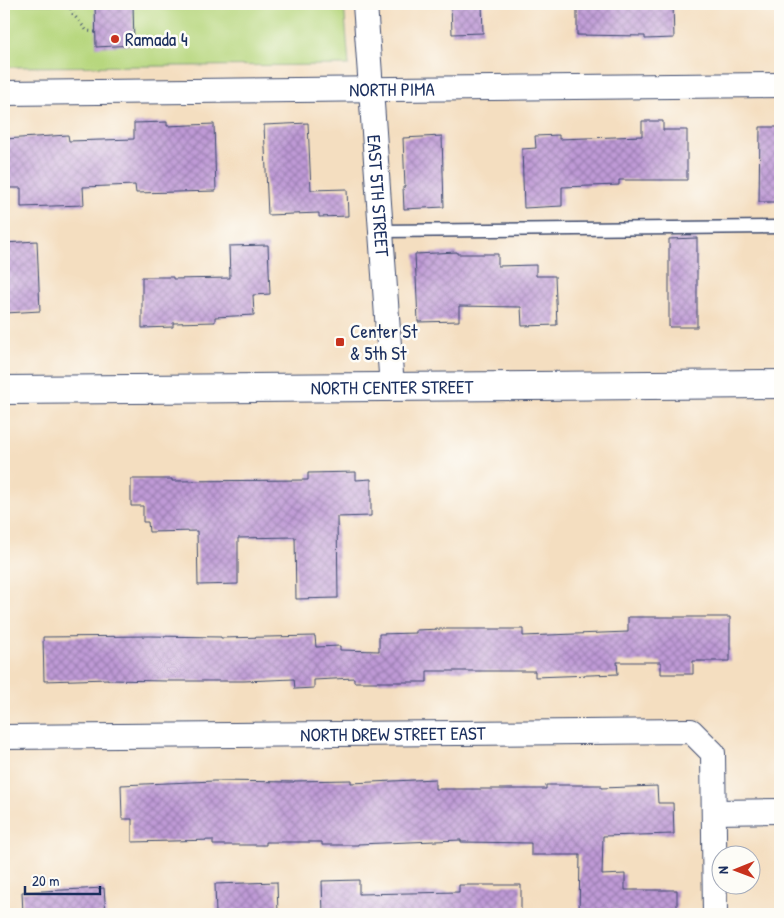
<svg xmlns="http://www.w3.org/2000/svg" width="784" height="918" viewBox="0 0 784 918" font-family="'Patrick Hand',sans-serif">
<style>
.park{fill:#b7d77e;stroke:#69836e}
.building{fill:url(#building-cross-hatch)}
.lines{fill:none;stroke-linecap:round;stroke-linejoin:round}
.lane-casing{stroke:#3c496d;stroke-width:15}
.street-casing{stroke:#3c496d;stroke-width:26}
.secondary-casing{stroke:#3c496d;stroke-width:30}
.path{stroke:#3c496d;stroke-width:3;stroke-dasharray:1 4;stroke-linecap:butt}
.lane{stroke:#fff;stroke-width:12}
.street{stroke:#fff;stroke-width:24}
.secondary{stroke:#fff;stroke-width:28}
.poi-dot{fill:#c8321e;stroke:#fdfcf7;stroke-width:2}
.labels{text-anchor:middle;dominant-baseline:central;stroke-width:5;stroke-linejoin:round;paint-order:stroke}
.poi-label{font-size:19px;fill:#1b2f5e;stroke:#fdfcf7;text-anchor:start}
.street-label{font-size:19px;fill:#1b2f5e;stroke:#fdfcf7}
</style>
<defs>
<pattern id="building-cross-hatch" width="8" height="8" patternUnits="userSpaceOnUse" patternTransform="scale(1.25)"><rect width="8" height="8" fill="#bf9ad6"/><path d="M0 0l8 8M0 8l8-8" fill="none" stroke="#9a7eb1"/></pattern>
</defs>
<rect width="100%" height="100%" fill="#fdfcf7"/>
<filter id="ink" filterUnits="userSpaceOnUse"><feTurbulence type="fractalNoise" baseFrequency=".02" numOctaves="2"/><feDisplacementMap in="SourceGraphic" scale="10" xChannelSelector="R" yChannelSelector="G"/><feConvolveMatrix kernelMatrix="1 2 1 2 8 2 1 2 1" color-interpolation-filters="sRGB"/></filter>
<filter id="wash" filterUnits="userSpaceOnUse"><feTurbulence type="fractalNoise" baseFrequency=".0096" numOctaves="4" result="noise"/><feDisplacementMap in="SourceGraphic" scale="20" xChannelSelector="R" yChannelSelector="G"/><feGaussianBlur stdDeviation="1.12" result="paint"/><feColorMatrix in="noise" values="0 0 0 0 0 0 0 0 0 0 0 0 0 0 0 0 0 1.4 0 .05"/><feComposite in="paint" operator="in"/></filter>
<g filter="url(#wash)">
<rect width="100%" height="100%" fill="#f4dec0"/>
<polygon class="park" points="4,4 344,4 349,65 4,67"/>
<g id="blocks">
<g class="building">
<polygon points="95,4 133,4 134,45 96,47"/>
<polygon points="451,4 482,4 483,33 452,34"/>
<polygon points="577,4 673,4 674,38 645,39 645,36 577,35"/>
<polygon points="642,121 663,121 663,130 687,130 687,180 619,180 619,185 562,187 562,206 524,208 522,149 536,148 535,136 559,135 559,139 642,136"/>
<polygon points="167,122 167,126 214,124 216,191 136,193 135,185 83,187 84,205 21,207 21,188 4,188 4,139 68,135 69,141 134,139 134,123"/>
<polygon points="308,123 311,190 347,189 348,216 319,217 319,213 268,215 264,125"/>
<polygon points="760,127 780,127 780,202 759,202"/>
<polygon points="442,136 444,207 404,209 403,187 405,187 403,138"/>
<polygon points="697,238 697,327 669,327 669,239"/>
<polygon points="37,241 40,311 6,313 4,243"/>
<polygon points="268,245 270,294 253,295 254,315 215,317 215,322 173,323 173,327 142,328 142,277 173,277 173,279 230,278 229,246"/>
<polygon points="457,252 457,254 498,254 498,266 536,265 536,276 555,276 557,325 522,326 521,307 459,306 459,321 418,322 415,254"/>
<polygon points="356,472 356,480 371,479 371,516 337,517 338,598 296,599 295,537 238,538 238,584 198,585 197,531 149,532 148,522 143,522 143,506 131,506 131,479 172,479 172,481 308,480 308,473"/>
<polygon points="628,617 730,617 730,661 693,661 693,674 661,674 661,662 617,662 618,674 535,677 535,671 427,671 427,682 354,682 354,678 314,680 314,688 295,689 294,679 244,681 166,681 108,680 108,679 44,681 43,637 150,636 221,637 221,638 315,636 316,647 340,646 340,650 379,651 379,634 416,633 416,630 441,629 523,629 523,636 628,632"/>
<polygon points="435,779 435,789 546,789 546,785 601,785 601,788 657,786 658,803 673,803 674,834 603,836 602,875 625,874 625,890 677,890 677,914 579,914 580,855 531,855 531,843 461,842 461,840 358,844 358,845 322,845 322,842 266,842 266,845 213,845 213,840 132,842 132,819 122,819 121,785 214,781 294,782 294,781 351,780 351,783"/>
<polygon points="359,880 359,894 459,892 459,885 521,885 521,914 323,914 322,881"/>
<polygon points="277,882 278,914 216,914 215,884"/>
<polygon points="104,888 106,914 23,914 22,892"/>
</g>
</g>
</g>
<g filter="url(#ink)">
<use href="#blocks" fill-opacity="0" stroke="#3c496d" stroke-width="1"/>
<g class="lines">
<g class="lane-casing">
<polyline id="lane" points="381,231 780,227"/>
</g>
<g class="street-casing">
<g id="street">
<path id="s1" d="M365 4 392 388"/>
<path id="s2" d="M4 93 780 85"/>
<path id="s3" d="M4 737 691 731 713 753 715 914"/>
<polyline points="714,812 780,811"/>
</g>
</g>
<g class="secondary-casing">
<g id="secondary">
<path id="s4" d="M4 390 780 384"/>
</g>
</g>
<polyline class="path" points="69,4 73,14 87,31 96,32"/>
<use href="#lane" class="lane"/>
<use href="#street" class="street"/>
<use href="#secondary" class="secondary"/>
</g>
</g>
<g class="poi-dot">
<circle cx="115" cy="39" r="5"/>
<rect x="335" y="337" width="10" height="10" rx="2.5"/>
</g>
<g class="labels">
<g class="poi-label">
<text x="125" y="39">Ramada 4</text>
<text x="350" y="331">Center St<tspan x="350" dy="22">&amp; 5th St</tspan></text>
</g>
<g class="street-label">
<text stroke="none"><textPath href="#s2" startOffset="388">NORTH PIMA</textPath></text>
<text stroke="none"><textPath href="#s1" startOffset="192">EAST 5TH STREET</textPath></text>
<text stroke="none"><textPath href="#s4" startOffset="388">NORTH CENTER STREET</textPath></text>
<text stroke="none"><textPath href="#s3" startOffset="389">NORTH DREW STREET EAST</textPath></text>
</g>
</g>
<rect width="784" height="918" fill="none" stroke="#fdfcf7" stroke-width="20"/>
<g transform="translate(736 870) rotate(269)"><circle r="24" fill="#fdfcf7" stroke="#a3aaba"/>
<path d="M0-4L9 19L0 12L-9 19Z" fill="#c8321e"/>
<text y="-8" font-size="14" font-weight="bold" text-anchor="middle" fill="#1b2f5e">N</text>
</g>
<path d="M25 886v8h75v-8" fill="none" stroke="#1b2f5e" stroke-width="2.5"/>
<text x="32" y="886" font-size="15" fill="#1b2f5e" stroke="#fdfcf7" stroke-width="4" paint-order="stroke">20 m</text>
</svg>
